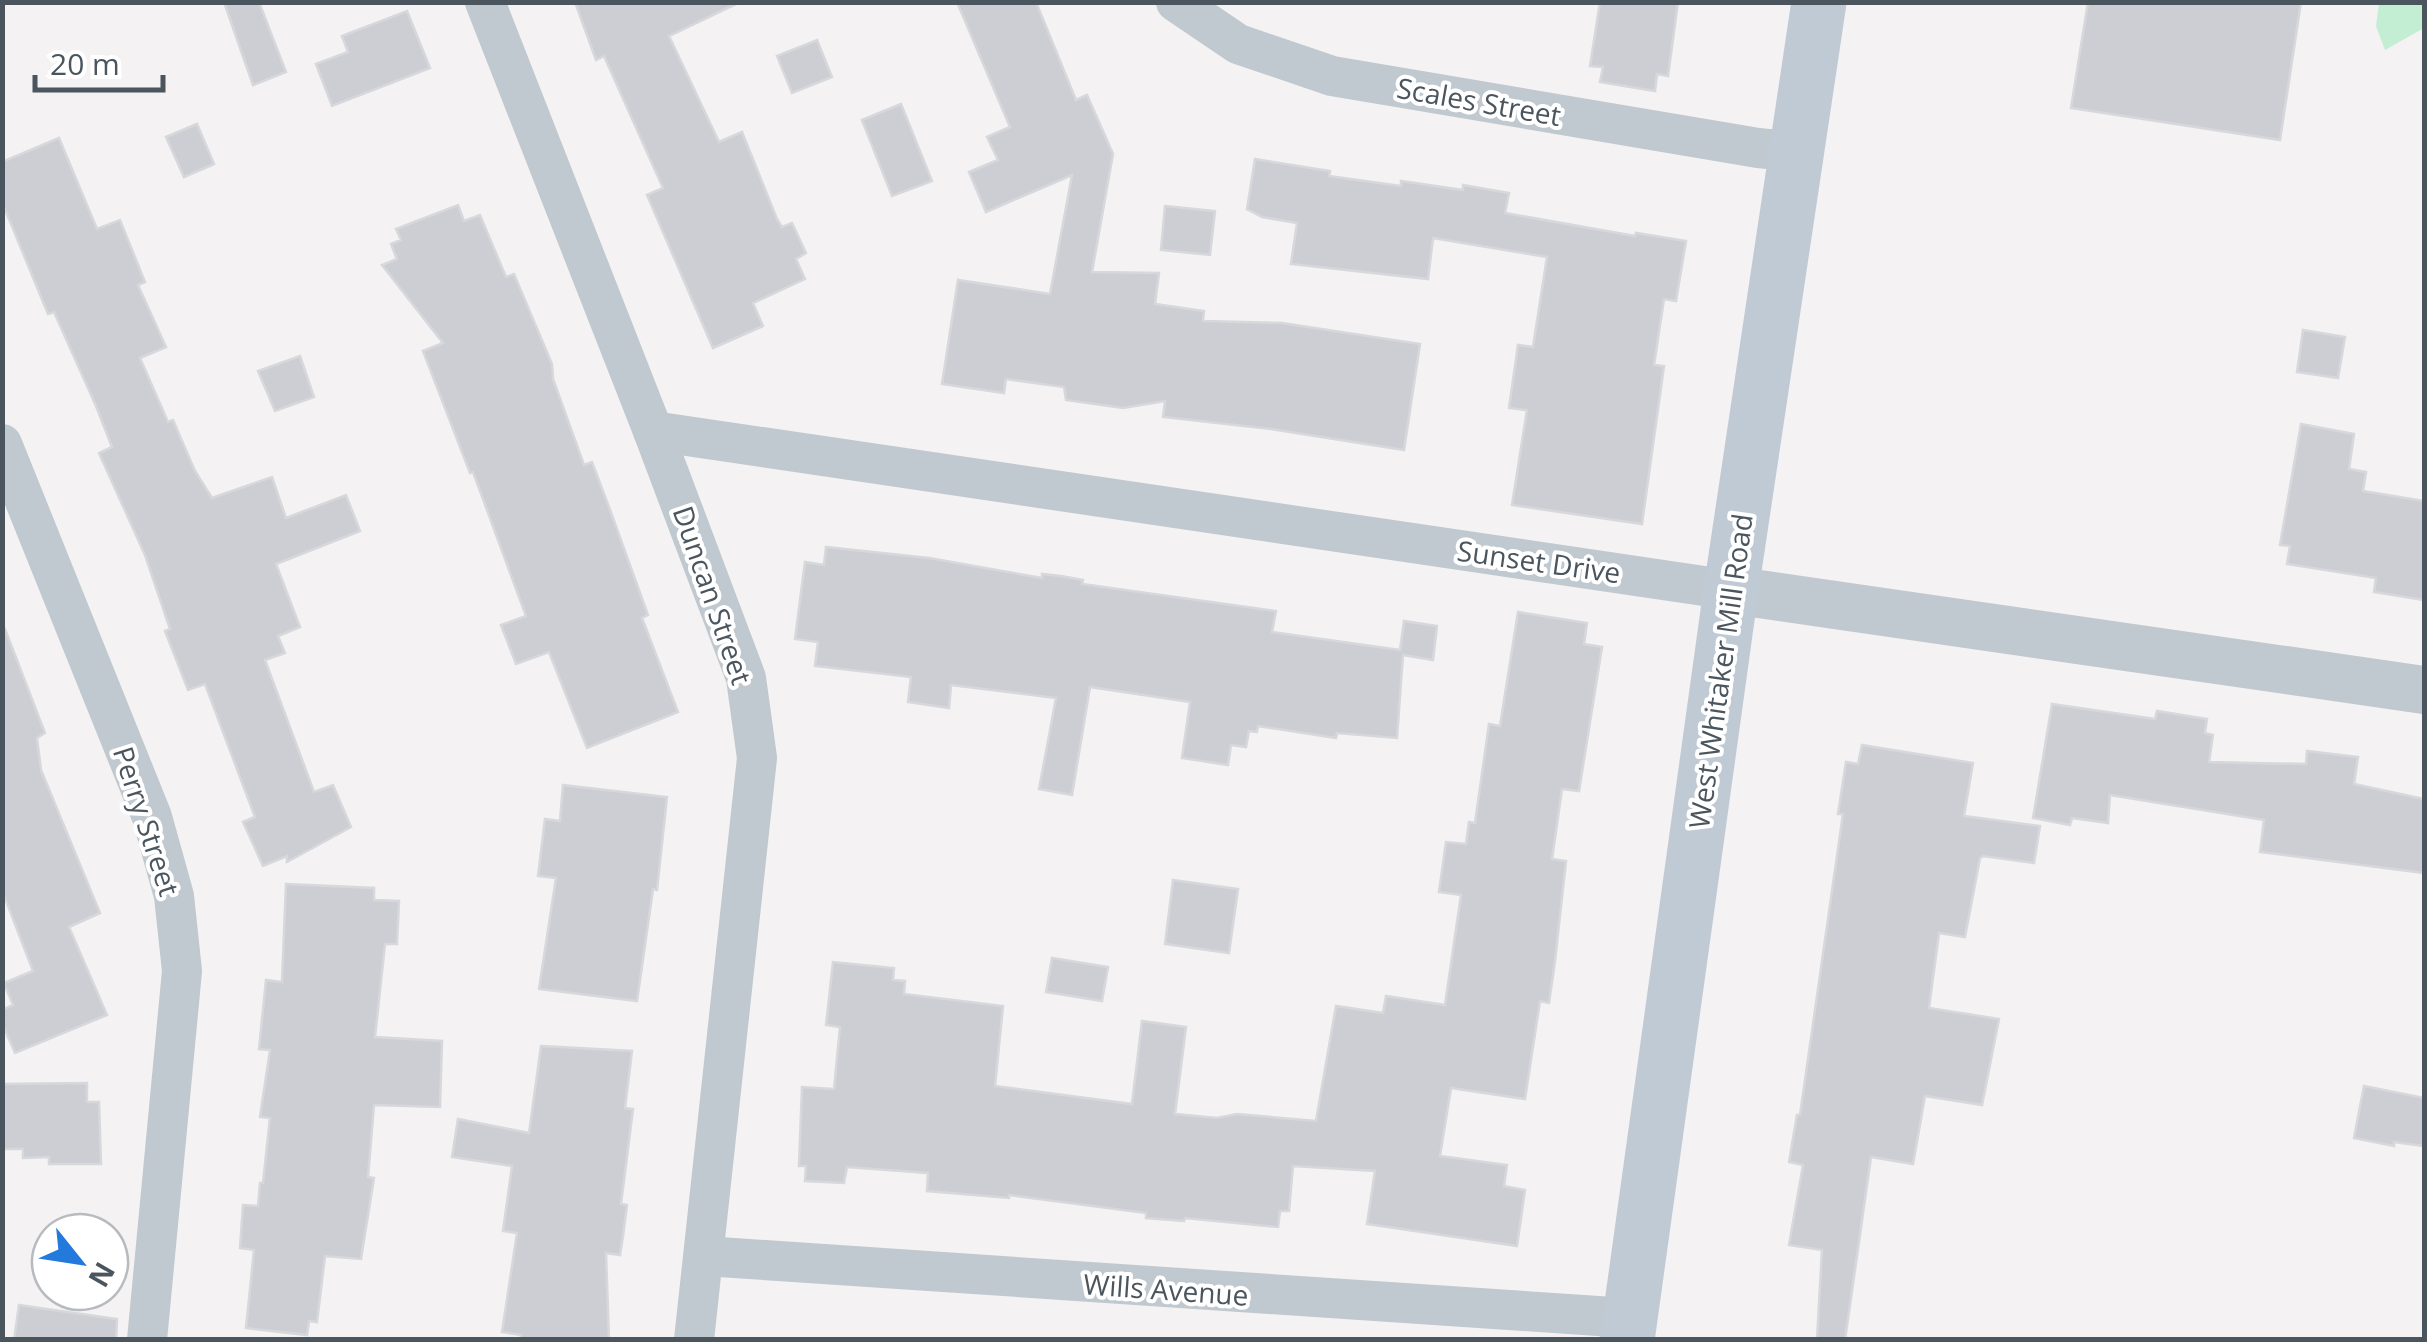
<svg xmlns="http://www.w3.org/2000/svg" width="2427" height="1342" viewBox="0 0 2427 1342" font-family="'Open Sans',sans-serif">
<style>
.green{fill:#c3eed3}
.building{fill:#ccced3;stroke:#d6d8dc;stroke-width:2.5}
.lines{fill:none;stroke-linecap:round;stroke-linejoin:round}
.minor{stroke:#c0c9cf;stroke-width:40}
.tertiary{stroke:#c0c9cf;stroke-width:48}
.secondary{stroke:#c0cad4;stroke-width:55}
.labels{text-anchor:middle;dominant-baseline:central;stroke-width:8;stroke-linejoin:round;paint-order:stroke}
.street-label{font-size:28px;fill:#4a555e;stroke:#fff}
</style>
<rect width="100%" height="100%" fill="#f4f2f2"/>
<polygon class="green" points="2379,3 2424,3 2424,28 2385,50 2376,26"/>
<g class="building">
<polygon points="224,2 259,2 286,72 253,85"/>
<polygon points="575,2 740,2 669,36 719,142 742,132 777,219 782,227 792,223 806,253 796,259 805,279 753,303 763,326 713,348 647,195 663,188 604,56 596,60"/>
<polygon points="957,2 1036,2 1076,100 1087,95 1113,154 1092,272 1159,273 1155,304 1204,311 1203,321 1282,323 1420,344 1404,450 1271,429 1163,417 1165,401 1123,408 1066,400 1064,387 1006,379 1004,393 942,384 958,280 1050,294 1072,175 986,212 969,172 998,160 987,137 1010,127"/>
<polygon points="1600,2 1678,2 1668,76 1657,74 1655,91 1600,82 1603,67 1590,66"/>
<polygon points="2088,2 2301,2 2280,140 2071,108"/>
<polygon points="407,11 430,68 332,106 316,64 348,52 342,36"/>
<polygon points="817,40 832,77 792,93 777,56"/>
<polygon points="901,104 932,181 892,196 862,120"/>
<polygon points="197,124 214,164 184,177 166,137"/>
<polygon points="59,138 97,229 120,220 145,282 138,285 166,347 140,358 168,422 173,420 195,471 212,498 272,477 286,518 346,495 360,531 276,564 300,627 278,636 285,653 265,660 314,792 333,785 351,827 287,862 287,856 263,866 243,822 255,817 205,684 188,690 165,631 170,629 145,555 99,453 112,447 96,406 54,312 48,314 2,202 2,162"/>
<polygon points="1255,159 1330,171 1329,176 1401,186 1401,181 1463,190 1463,185 1509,193 1505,213 1635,236 1636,233 1686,241 1676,301 1664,299 1654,365 1664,366 1642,524 1512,505 1527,410 1509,408 1518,345 1533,347 1547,257 1433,238 1428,279 1291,264 1297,223 1262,217 1247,209"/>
<polygon points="458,205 464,221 480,215 506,277 514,274 552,364 553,379 584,465 592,462 609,507 648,615 642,618 678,712 587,748 549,652 516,664 501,625 526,616 473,472 470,473 423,351 443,343 382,265 397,259 391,244 401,240 396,229"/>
<polygon points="1165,206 1215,211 1210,255 1161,250"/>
<polygon points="2303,330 2345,337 2338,378 2297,372"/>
<polygon points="300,356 314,397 275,411 258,371"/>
<polygon points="2301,424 2354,434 2349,469 2366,472 2363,491 2424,501 2424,600 2374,592 2376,578 2287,564 2290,546 2280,545"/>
<polygon points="826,547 929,558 1042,578 1042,574 1061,576 1083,580 1082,584 1276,611 1272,632 1400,650 1404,621 1437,626 1433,660 1403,655 1397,738 1337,733 1336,738 1258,726 1257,732 1249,731 1246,747 1231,745 1228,765 1182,758 1190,702 1090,687 1072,795 1039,789 1056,698 951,685 949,708 908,702 911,677 815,666 818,642 795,639 805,562 824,565"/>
<polygon points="1518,612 1587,623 1584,644 1602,647 1579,791 1562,789 1552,859 1566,861 1555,961 1549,1003 1540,1001 1525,1099 1451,1088 1440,1156 1507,1165 1504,1186 1525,1190 1517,1246 1367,1224 1375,1171 1293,1166 1289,1211 1280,1211 1278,1227 1185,1218 1184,1221 1146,1218 1146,1213 1009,1195 1009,1198 927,1191 928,1173 847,1167 844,1183 805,1181 806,1166 799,1166 802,1087 834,1089 840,1027 826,1025 833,962 894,968 893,980 905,981 904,994 1003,1006 995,1086 1132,1104 1142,1021 1186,1027 1175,1114 1217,1118 1237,1114 1316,1121 1336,1006 1383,1013 1386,996 1445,1005 1461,895 1439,892 1446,842 1466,844 1469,822 1475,823 1489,724 1500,726"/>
<polygon points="2,629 5,629 45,733 37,738 41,770 100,913 69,927 107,1015 15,1053 2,1023 2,1010 13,1005 4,983 33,971 2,890"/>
<polygon points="2052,704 2155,719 2157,711 2207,719 2205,733 2213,735 2209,762 2306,764 2307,751 2358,757 2354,784 2424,799 2424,873 2260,852 2264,820 2110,795 2108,823 2072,818 2070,825 2033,818"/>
<polygon points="1862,745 1973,763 1964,816 2040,826 2034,863 1983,856 1980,858 1965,937 1939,933 1929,1008 1999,1019 1982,1105 1925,1096 1913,1164 1871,1157 1845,1340 1817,1340 1822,1250 1789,1245 1803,1165 1789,1162 1797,1115 1800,1115 1843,814 1838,814 1846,762 1858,764"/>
<polygon points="563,785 667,797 657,890 653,889 637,1001 539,989 556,878 538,876 545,819 560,821"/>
<polygon points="1173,880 1238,889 1229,953 1165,944"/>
<polygon points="286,884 374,888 374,900 399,901 397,944 385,944 375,1037 442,1041 440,1107 374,1105 368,1177 374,1178 361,1259 325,1256 317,1322 309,1321 307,1335 246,1328 254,1250 240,1248 243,1205 258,1206 260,1183 263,1183 270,1118 260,1117 270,1050 259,1049 266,980 282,982"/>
<polygon points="1052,958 1108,967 1102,1001 1046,992"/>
<polygon points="541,1046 632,1051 625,1108 633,1109 621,1204 627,1205 623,1236 620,1255 606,1253 609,1340 520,1340 521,1335 502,1332 517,1233 503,1231 512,1166 452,1157 458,1119 529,1133"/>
<polygon points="87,1083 87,1102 99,1102 101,1164 49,1164 49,1157 23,1158 23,1149 2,1149 2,1084"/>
<polygon points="2364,1086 2424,1098 2424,1146 2394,1142 2394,1146 2354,1138"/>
<polygon points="19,1305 117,1319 116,1340 14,1340"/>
</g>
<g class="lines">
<g class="minor">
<polyline points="485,2 653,431 746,678 757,758 694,1340"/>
<polyline points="1176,2 1238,44 1332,76 1758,148 1798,152"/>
<polyline points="653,431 1731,590"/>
<polyline points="2,444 152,817 174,896 182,971 147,1340"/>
<polyline points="704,1256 1628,1318"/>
</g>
<polyline class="tertiary" points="1731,590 2424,690"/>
<polyline class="secondary" points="1627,1340 1731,590 1819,2"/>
</g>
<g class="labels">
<g class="street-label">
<text transform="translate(1479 101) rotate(10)">Scales Street</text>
<text transform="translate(1539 561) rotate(8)">Sunset Drive</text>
<text transform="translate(713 595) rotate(71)">Duncan Street</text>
<text transform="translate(1720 671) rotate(-82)">West Whitaker Mill Road</text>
<text transform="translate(147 821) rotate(72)">Perry Street</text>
<text transform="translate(1166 1289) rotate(4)">Wills Avenue</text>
</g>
</g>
<rect width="2427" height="1342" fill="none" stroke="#4a555e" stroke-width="10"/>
<g transform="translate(80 1262) rotate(120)"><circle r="48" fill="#ffffff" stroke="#b7bbbf" stroke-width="2.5"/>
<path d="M0-8L18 38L0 25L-18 38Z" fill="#2379dc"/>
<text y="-15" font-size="28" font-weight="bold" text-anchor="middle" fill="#4a555e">N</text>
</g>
<path d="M35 75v15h128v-15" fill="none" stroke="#4a555e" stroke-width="5"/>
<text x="50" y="75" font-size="30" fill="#4a555e" stroke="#ffffff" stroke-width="8" paint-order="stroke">20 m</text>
</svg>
